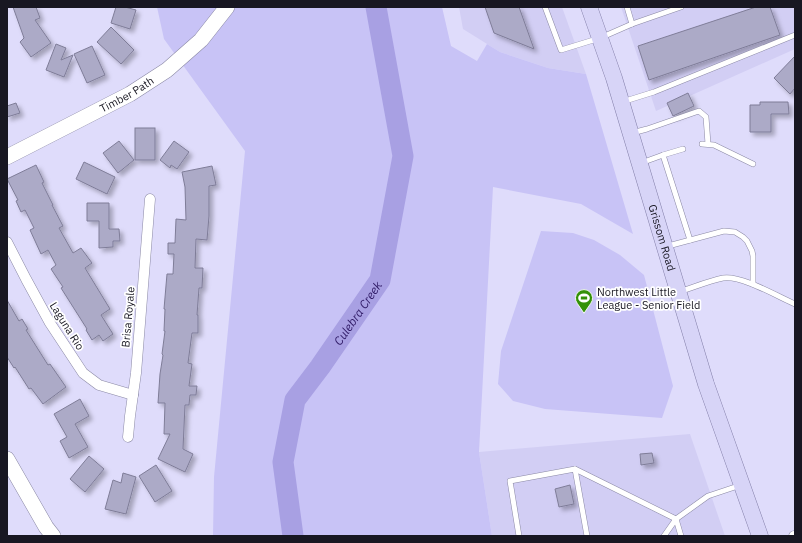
<svg xmlns="http://www.w3.org/2000/svg" width="802" height="543" viewBox="0 0 802 543" font-family="'IBM Plex Sans',sans-serif">
<style>
.built{fill:#d2cef4}
.green{fill:#c8c3f6}
.lines{fill:none;stroke-linecap:round;stroke-linejoin:round}
.river{stroke:#a8a0e3;stroke-width:21}
.building{fill:#acaac7;stroke:#7f7d98;filter:url(#shadow)}
.lane-casing{stroke:#8b89a5;stroke-width:6}
.street-casing{stroke:#8b89a5;stroke-width:11}
.secondary-casing{stroke:#8b89a5;stroke-width:16}
.primary-casing{stroke:#837fa9;stroke-width:17}
.lane{stroke:#fff;stroke-width:5}
.street{stroke:#fff;stroke-width:10}
.secondary{stroke:#fff;stroke-width:15}
.primary{stroke:#d7d4f7;stroke-width:16}
.labels{text-anchor:middle;dominant-baseline:central;stroke-width:3.5;stroke-linejoin:round;paint-order:stroke}
.street-label{font-size:11px;fill:#181722;stroke:#fff}
.poi-label{font-size:11px;fill:#181722;stroke:#fff;text-anchor:start}
.water-label{font-size:12px;font-style:italic;fill:#301b67;stroke:#fff}
</style>
<defs>
<filter id="shadow"><feDropShadow dx="3.5" dy="3.5" stdDeviation="2" flood-color="#0004"/></filter>
</defs>
<rect width="100%" height="100%" fill="#dfdcfb"/>
<g class="built">
<polygon points="459,7 562,7 586,74 548,68 500,52 463,29"/>
<polygon points="621,7 795,7 795,49 656,111"/>
<polygon points="690,434 725,536 492,536 479,452"/>
</g>
<g class="green">
<polygon points="157,7 442,7 451,46 477,61 487,44 500,52 548,68 586,74 633,234 581,204 493,187 479,452 492,536 213,536 214,477 245,151 164,39"/>
<polygon points="541,231 573,233 594,240 620,255 644,275 673,386 662,418 545,409 513,401 498,384 501,351"/>
</g>
<g class="lines">
<path class="river" id="s1" d="M293 536 283 462 295 400 320 367 380 280 403 156 376 7"/>
</g>
<g class="building">
<polygon points="13,7 36,7 40,18 35,20 51,43 31,57 20,42 24,38"/>
<polygon points="116,7 125,7 136,10 130,29 111,23"/>
<polygon points="485,7 519,7 534,49 494,33"/>
<polygon points="756,7 770,7 780,35 649,80 638,46"/>
<polygon points="111,27 134,50 121,64 97,42"/>
<polygon points="56,44 66,48 61,60 73,55 64,77 46,70"/>
<polygon points="92,46 105,75 87,83 74,54"/>
<polygon points="795,56 795,88 790,94 774,78"/>
<polygon points="688,93 694,106 673,116 667,103"/>
<polygon points="760,102 788,102 789,114 771,114 771,132 750,132 750,105 760,105"/>
<polygon points="16,103 20,113 7,117 7,106"/>
<rect x="135" y="128" width="20" height="32"/>
<polygon points="119,141 134,160 118,173 103,153"/>
<polygon points="174,141 189,152 177,169 171,165 170,168 160,160"/>
<polygon points="84,162 115,177 107,194 76,179"/>
<polygon points="36,165 44,182 42,183 53,205 52,205 63,226 59,228 73,253 81,248 92,263 85,268 110,309 101,315 113,334 103,341 99,335 92,340 86,330 87,329 61,288 63,287 51,269 56,265 48,250 41,254 30,230 34,228 25,210 21,212 16,201 18,200 7,179"/>
<polygon points="212,166 216,185 209,186 209,216 207,240 196,239 195,268 203,268 202,288 199,288 197,315 198,315 198,333 192,333 188,363 192,364 189,386 197,386 196,395 190,395 189,405 185,405 183,449 193,454 185,472 158,459 170,434 164,434 165,403 158,403 160,374 163,355 162,354 165,331 164,331 165,309 164,309 167,274 173,274 174,254 168,254 168,243 175,243 176,219 186,220 185,187 182,172"/>
<polygon points="87,203 109,203 109,229 119,229 120,241 113,241 113,247 99,248 99,221 87,221"/>
<polygon points="7,300 19,321 22,319 28,329 26,330 48,365 50,364 66,387 43,404 31,388 29,389 15,367 14,368 7,357"/>
<polygon points="80,399 89,416 75,424 88,447 69,458 60,441 67,437 54,414"/>
<polygon points="652,453 654,463 641,465 640,454"/>
<polygon points="89,456 104,469 85,492 70,479"/>
<polygon points="156,465 172,491 155,502 139,476"/>
<polygon points="123,473 136,477 126,514 105,509 113,480 121,483"/>
<polygon points="570,485 574,504 559,507 555,489"/>
</g>
<g class="lines">
<g class="lane-casing">
<g id="lane">
<polyline points="545,7 561,50 600,38 632,24 681,7"/>
<polyline points="627,7 632,24"/>
<polyline points="622,102 654,92 795,35"/>
<polyline points="632,133 647,129 699,111 706,117 708,144"/>
<polyline points="702,144 714,145 753,164"/>
<polyline points="663,155 683,149"/>
<polyline points="641,163 663,155 690,240"/>
<polyline points="668,246 724,231 735,232 743,237 747,241 752,251 753,256 753,284"/>
<path d="M681 291C694 287 709 281 723 278 741 275 777 296 795 304"/>
<polyline points="575,469 587,536"/>
<polyline points="519,536 510,481 575,469 676,519 664,536"/>
<polyline points="681,536 676,519 708,496 741,485"/>
</g>
</g>
<g class="street-casing">
<g id="street">
<polyline points="7,242 26,279 50,323 83,373 99,385 133,395"/>
<polyline points="128,437 130,416 136,373 150,199"/>
<polyline points="794,536 795,536"/>
</g>
</g>
<g class="secondary-casing">
<g id="secondary">
<path id="s2" d="M7 157 130 94 167 70 201 40 227 7"/>
<polyline points="7,459 46,527 53,536"/>
</g>
</g>
<g class="primary-casing">
<g id="primary">
<path id="s3" d="M589 7 614 78 706 384 760 536"/>
</g>
</g>
<use href="#lane" class="lane"/>
<use href="#street" class="street"/>
<use href="#secondary" class="secondary"/>
<use href="#primary" class="primary"/>
</g>
<defs>
<g id="stadium-pin" transform="scale(0.9)"><path d="M0 17L-7.5 6A9.5 9.5 0 1 1 7.5 6Z" fill="#349108" stroke="#fff"/><path d="M0-5a6.5 5 0 1 0 0 10a6.5 5 0 1 0 0-10ZM-3.5-1.8h7v3.6h-7Z" fill="#fff"/></g>
</defs>
<g fill-rule="evenodd">
<use href="#stadium-pin" x="584" y="298"/>
</g>
<g class="labels">
<g class="street-label">
<text stroke="none"><textPath href="#s2" startOffset="135">Timber Path</textPath></text>
<text stroke="none"><textPath href="#s3" startOffset="242">Grissom Road</textPath></text>
<text transform="translate(128 317) rotate(-85)">Brisa Royale</text>
<text transform="translate(67 326) rotate(58)">Laguna Rio</text>
</g>
<g class="poi-label">
<text x="597" y="292">Northwest Little<tspan x="597" dy="13">League - Senior Field</tspan></text>
</g>
<g class="water-label">
<text stroke="none"><textPath href="#s1" startOffset="245">Culebra Creek</textPath></text>
</g>
</g>
<rect width="802" height="543" fill="none" stroke="#181722" stroke-width="16"/>
</svg>
